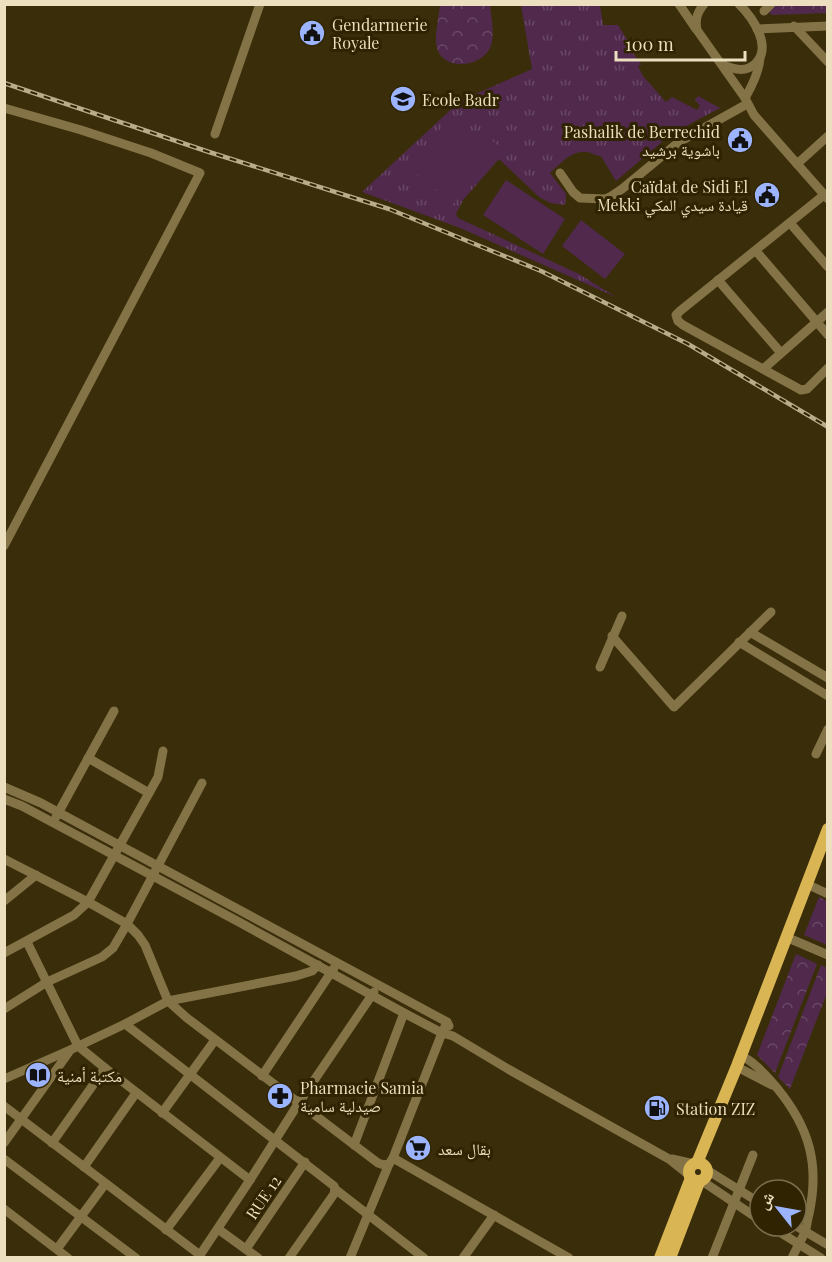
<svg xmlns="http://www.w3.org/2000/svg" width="832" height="1262" viewBox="0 0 832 1262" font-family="'Playfair Display','Noto Naskh Arabic',serif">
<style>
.grass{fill:url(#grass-tufts)}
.forest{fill:url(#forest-crowns)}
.garden{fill:#50294d}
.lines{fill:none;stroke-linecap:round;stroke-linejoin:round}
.minor{stroke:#837346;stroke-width:9}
.major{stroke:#d9b553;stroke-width:12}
.rail-casing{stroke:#b8ac8b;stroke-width:4.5}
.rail{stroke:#2f2301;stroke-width:2;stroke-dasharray:7;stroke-linecap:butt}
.labels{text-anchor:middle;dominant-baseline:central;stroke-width:6;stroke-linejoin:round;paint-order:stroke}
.poi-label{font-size:16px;fill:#ebdfbf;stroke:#2f2301;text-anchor:start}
.street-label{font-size:16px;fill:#ebdfbf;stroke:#2f2301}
</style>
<defs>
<pattern id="grass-tufts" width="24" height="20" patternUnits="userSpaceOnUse" patternTransform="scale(1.5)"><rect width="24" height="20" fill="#50294d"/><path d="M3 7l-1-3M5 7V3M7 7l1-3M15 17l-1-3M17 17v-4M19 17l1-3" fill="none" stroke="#694865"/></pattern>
<pattern id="forest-crowns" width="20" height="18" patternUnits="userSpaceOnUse" patternTransform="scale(1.5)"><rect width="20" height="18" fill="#50294d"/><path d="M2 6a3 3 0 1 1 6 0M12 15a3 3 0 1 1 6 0" fill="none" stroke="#694865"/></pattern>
</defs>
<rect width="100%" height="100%" fill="#392d0a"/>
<path class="grass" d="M521 5H600L603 25H618L631 46 629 48 641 64 638 66 643 76 666 102 672 97 697 110 700 106 695 100 698 96 720 108 671 134 616 181 601 156C595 156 593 153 587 152 572 150 561 163 550 173L566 194 565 205 550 203 539 197 499 159 463 200 456 214 458 218 579 274 616 297 460 228 362 192 460 101 532 69Z"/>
<g class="forest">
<path d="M440 5H490C491 17 495 34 491 46 483 66 448 72 438 51 433 40 439 17 440 5Z"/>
<polygon points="761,5 827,5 827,13 772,15"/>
<polygon points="819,897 827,901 827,945 804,935"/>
<polygon points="796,954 817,964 775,1073 757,1055"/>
<polygon points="821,965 827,968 827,993 790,1089 778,1077"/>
</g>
<g class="garden">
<polygon points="451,116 476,137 481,132 500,147 453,204 409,167"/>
<polygon points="506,180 565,219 543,254 483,215"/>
<polygon points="581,220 625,254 605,279 562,246"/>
</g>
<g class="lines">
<g class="minor">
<polyline points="679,4 696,29"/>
<path d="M704 4C697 13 695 19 697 30L745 98 754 115 828 199"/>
<polyline points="764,11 771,4"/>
<polyline points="794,26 828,62"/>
<polyline points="757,29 828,26"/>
<path d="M723 65C734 69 745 73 755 64 773 47 753 18 739 4"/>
<path d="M745 98C752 86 759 72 760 58"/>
<polyline points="4,108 81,130 151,153 200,173 4,546"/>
<polyline points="215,134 260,4"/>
<polyline points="797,164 828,136"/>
<polyline points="560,173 573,192 580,198 605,199 610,197 622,189 679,142 747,104"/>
<polyline points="824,195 680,311 676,315 678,321 683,325 801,390 807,389 828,368"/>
<polyline points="790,223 828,267"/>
<polyline points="756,251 828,335"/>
<polyline points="718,280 781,353"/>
<polyline points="763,369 828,312"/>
<polyline points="750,632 828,678"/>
<polyline points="612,636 674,707 771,612"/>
<polyline points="739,642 828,696"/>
<polyline points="600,667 622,616"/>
<polyline points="816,754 828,729"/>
<polyline points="88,758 149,793"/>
<polyline points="4,787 41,803 447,1022 449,1026"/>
<polyline points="4,799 22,806 239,922 404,1013 442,1033 453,1036 508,1069 669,1159 689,1175"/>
<polyline points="56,817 114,711"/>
<polyline points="4,859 88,902 127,924 138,935 145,945 168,1001 187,1018 378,1163 384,1165 389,1164 393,1158 442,1033 447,1022"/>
<polyline points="813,887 828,894"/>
<polyline points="4,901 36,875"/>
<polyline points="793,940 828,955"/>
<polyline points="27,942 78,1046 105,1068"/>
<polyline points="4,953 74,915 88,902 158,777 163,751"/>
<polyline points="4,1009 47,982 102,957 113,948 127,924 202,783"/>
<polyline points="125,1024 334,1186 335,1189 334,1194 289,1258"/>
<path d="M747 1059C760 1067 767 1077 777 1088 809 1127 820 1164 809 1214 807 1220 807 1227 805 1232 801 1241 796 1249 792 1258"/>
<polyline points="743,1070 772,1085"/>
<polyline points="262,1076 334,968"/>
<polyline points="4,1079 70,1050 125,1024 168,1001 296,976 312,971 318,965"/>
<polyline points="4,1106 200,1255"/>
<polyline points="162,1113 215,1040"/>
<polyline points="4,1143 69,1052"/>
<polyline points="52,1143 105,1068 250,1180"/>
<polyline points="354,1145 404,1013"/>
<polyline points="393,1158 569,1258"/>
<polyline points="4,1159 136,1258"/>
<polyline points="672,1159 694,1164"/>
<polyline points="84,1167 136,1093"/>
<polyline points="707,1170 760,1203"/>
<polyline points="702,1181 760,1220"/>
<polyline points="335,1189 424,1258"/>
<polyline points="4,1209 68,1258"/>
<polyline points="770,1226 821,1258"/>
<polyline points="796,1226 828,1245"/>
<polyline points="218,1229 258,1258"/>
<polyline points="166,1230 220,1158"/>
<polyline points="57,1249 105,1184"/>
<polyline points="246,1249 305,1162"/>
<polyline points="198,1258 250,1180 298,1104 374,992"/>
<polyline points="350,1258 389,1164"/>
<polyline points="463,1258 494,1215"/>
<polyline points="712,1258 753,1155"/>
</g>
<g class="major">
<circle cx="698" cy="1172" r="9"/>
<polyline points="697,1163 737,1066 828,829"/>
<polyline points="660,1258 691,1178"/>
<polyline points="670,1258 699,1182"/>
</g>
<g class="rail-casing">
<polyline id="rail" points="4,83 209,152 389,209 541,271 688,344 828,427"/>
</g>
<use href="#rail" class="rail"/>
</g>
<defs>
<g id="civic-disc" transform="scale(1.35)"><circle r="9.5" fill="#9cb4fd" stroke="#2f2301"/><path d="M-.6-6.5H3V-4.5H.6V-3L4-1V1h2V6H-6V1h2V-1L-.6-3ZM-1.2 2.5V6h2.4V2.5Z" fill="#111"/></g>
<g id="school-disc" transform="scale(1.35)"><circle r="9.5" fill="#9cb4fd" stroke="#2f2301"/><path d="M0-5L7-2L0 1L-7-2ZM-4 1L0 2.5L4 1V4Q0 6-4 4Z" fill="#111"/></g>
<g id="library-disc" transform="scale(1.35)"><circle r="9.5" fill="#9cb4fd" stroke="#2f2301"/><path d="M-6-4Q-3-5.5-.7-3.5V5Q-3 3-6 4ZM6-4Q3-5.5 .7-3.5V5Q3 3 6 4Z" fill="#111"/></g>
<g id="pharmacy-disc" transform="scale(1.35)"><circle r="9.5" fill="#9cb4fd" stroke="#2f2301"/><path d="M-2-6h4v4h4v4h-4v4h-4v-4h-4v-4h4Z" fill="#111"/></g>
<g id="fuel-disc" transform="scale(1.35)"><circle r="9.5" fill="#9cb4fd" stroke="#2f2301"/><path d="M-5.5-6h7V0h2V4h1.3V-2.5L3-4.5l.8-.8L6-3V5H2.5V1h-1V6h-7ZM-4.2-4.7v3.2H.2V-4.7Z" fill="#111"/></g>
<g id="supermarket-disc" transform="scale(1.35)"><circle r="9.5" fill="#9cb4fd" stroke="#2f2301"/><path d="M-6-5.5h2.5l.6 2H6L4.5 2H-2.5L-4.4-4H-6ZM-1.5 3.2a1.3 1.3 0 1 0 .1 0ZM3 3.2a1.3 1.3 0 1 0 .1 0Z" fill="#111"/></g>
</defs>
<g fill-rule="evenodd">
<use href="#civic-disc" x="312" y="33"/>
<use href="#school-disc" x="403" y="99"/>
<use href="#civic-disc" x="740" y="140"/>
<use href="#civic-disc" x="767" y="195"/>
<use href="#library-disc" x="38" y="1075"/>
<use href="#pharmacy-disc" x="280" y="1096"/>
<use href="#fuel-disc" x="657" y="1108"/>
<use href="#supermarket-disc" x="418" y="1148"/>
</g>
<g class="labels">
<g class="poi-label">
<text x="332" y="24">Gendarmerie<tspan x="332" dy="18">Royale</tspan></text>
<text x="422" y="99">Ecole Badr</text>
<text x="720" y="131" text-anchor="end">Pashalik de Berrechid<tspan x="720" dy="18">باشوية برشيد</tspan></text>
<text x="748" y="186" text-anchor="end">Caïdat de Sidi El<tspan x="748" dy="18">Mekki قيادة سيدي المكي</tspan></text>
<text x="57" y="1075">مكتبة أمنية</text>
<text x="300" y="1087">Pharmacie Samia<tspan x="300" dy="18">صيدلية سامية</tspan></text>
<text x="676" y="1108">Station ZIZ</text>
<text x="438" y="1148">بقال سعد</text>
</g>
<g class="street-label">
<text transform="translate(263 1197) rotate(-56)">RUE 12</text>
</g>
</g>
<rect width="832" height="1262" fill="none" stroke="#ebdfbf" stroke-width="12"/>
<g transform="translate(778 1208) rotate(301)"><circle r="28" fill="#2f2301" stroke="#7a6e4d" stroke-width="1.5"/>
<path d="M0-4.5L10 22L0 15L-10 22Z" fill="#9cb4fd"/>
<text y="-9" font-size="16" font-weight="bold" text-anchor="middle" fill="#ebdfbf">ش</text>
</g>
<path d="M616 51v9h129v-9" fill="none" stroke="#ebdfbf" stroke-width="3"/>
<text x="625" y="51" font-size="18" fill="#ebdfbf" stroke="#2f2301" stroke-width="4.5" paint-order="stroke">100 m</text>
</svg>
